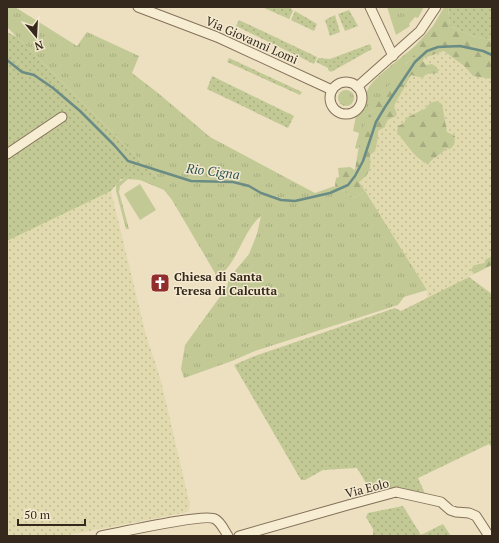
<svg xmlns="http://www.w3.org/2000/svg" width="499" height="543" viewBox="0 0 499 543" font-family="'PT Serif',serif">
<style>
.farmland{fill:url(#farmland-dots);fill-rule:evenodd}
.grass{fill:url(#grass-tufts)}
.forest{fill:url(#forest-firs)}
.park{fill:#c2c995}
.garden{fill:url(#garden-dots)}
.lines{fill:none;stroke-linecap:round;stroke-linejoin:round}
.stream{stroke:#6b8c84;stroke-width:2.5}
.minor-casing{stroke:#847159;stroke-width:11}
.minor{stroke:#f7edd3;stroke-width:9}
.labels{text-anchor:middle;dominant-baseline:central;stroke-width:3;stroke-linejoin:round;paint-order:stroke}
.street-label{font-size:12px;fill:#35291d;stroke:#f4ead0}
.poi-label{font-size:12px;font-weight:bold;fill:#35291d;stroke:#f4ead0;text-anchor:start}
.water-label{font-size:13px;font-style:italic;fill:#2d5452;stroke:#f4ead0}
</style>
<defs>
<pattern id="farmland-dots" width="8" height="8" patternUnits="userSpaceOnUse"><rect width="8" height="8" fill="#e1daaf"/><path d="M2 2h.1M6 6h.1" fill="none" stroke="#c2bb96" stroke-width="1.8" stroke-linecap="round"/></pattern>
<pattern id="grass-tufts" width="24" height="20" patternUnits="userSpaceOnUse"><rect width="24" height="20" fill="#c2c995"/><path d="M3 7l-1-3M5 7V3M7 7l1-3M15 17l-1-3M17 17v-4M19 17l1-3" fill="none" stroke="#a7ad80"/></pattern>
<pattern id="forest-firs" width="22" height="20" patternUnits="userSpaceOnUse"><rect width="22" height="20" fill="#c2c995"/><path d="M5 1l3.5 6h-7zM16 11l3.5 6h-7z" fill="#a7ad80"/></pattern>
<pattern id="garden-dots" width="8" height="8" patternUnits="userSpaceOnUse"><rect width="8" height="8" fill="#c2c995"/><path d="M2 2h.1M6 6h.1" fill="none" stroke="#a7ad80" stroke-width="1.8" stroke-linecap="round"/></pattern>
</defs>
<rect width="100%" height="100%" fill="#ece0c1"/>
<g class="farmland">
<path d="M444 51 464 66 473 76 492 79V257H490L485 263 477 264 471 270 474 274 427 299V290L359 182 365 178 370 155 378 138V131L385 127 386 121 389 118 395 117 397 114 394 106 411 74 423 78 426 74 437 67 432 64 426 65 423 60 424 58ZM430 103 442 104 447 132 436 156 430 160 428 165 419 160 416 155 411 152 398 126 404 123 406 118 412 116 417 111 425 109Z"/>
<polygon points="111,191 146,335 161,381 190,505 188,512 63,536 7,536 7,241"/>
</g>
<g class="grass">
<path d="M7 7H15L77 46 87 32 139 56 132 73 158 93 210 137 315 193 335 186 355 198 365 191 427 290 404 297 398 305 255 351 232 361 184 378 181 369 185 345 227 287 229 278 249 254 257 234 261 216C242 231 236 269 215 278V273L172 200 164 190 140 180 128 179 120 186 119 192 129 229H126L116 191V185C126 173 144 177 159 179L7 27Z"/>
<polygon points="387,7 424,7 418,18 415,17 409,24 410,26 396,35"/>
<path d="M415 46 419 51 407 63 370 113 358 149 355 148 359 133 353 131 356 116C373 105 362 101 368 89 372 79 405 55 415 46Z"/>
<circle cx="346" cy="98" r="8"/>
</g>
<g class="forest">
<path d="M444 7H448L450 26 472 36 492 40V79L473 76 464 66 444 51 424 58 423 61 426 65 432 64 437 67 438 73 426 74 423 78 411 75 394 106 397 114 395 117C388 118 387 120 385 127L378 131V138L375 151 370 155C371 167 370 175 359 182L365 191 355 198 335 186 336 178 339 177 338 168 350 167 355 170C358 152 361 128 370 113 383 91 401 69 418 51L415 46 433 26Z"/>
<path d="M437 101 442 104 447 132 455 136 454 145 450 149 446 148C442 155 432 157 428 165 414 157 406 144 397 132L398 126 404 123 406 118C414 115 417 111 425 109L430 103Z"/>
<path d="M490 257H492V265L474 274 471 270C473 264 479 264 485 263V260Z"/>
</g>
<polygon class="park" points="140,184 156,210 140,220 124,194"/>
<g class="garden">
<polygon points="262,7 290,7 293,11 289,19"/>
<polygon points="448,7 492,7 492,40 472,36 450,26"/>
<polygon points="349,10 358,26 345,31 338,14"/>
<polygon points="295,11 317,24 314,31 291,20"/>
<polygon points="335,15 340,32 330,36 325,20"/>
<polygon points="239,20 317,57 314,64 236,26"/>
<polygon points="7,32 17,37 160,180 144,177 121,179 111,191 7,241"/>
<polygon points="370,44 372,49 331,72 328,70 328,68 316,62 318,58 330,59"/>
<polygon points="229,58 302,92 300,95 227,62"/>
<polygon points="212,76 294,116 288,128 207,89"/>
<polygon points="469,277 492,294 492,448 489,444 418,478 428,500 396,496 376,500 357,468 323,470 305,480 301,480 234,365 252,357 395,308 401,311"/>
<polygon points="403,506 421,535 443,524 451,536 373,536 373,529 366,517 368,513"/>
</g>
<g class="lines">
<polyline class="stream" points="7,60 22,72 34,75 53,88 80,111 114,145 128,161 191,181 233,182 249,186 261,193 281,200 295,201 330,193 348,185 355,176 363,161 376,122 385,107 415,62 427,51 438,47 460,46 483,51 492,55"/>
<g class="minor-casing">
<g id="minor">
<polyline points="138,7 217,37 332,90"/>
<polyline points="370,7 393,56"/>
<circle cx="346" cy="98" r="16"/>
<polyline points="357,87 420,31 436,7"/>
<polyline points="7,154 62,117"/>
<path d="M101 536C118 533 205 513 215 519 221 522 224 530 228 536"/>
<polyline points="239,536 348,505 396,492 441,502 450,510 456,512 469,513 476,516 489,536"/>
</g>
</g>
<use href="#minor" class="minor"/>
</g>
<defs>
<g id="church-square" transform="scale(1)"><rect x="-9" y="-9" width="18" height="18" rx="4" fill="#912d2c" stroke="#f4ead0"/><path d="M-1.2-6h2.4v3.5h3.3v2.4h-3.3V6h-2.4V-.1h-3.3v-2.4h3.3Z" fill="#fff"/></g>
</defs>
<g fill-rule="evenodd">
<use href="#church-square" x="160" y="283"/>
</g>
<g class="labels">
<g class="street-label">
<text transform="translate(252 40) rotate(24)">Via Giovanni Lomi</text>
<text transform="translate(367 488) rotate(-14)">Via Eolo</text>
</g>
<g class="poi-label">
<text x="174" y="276">Chiesa di Santa<tspan x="174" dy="14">Teresa di Calcutta</tspan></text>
</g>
<g class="water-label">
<text transform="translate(213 171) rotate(7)">Rio Cigna</text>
</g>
</g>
<rect width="499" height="543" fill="none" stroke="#35291d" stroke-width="16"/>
<g transform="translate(36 36) rotate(162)" stroke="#f4ead0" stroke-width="3" paint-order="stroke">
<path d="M0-3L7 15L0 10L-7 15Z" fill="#35291d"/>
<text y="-6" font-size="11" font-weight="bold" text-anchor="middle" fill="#35291d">N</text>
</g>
<path d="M18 519v6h67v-6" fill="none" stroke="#35291d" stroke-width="2"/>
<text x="24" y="519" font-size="12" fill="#35291d" stroke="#f4ead0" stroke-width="3" paint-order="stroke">50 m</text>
</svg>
